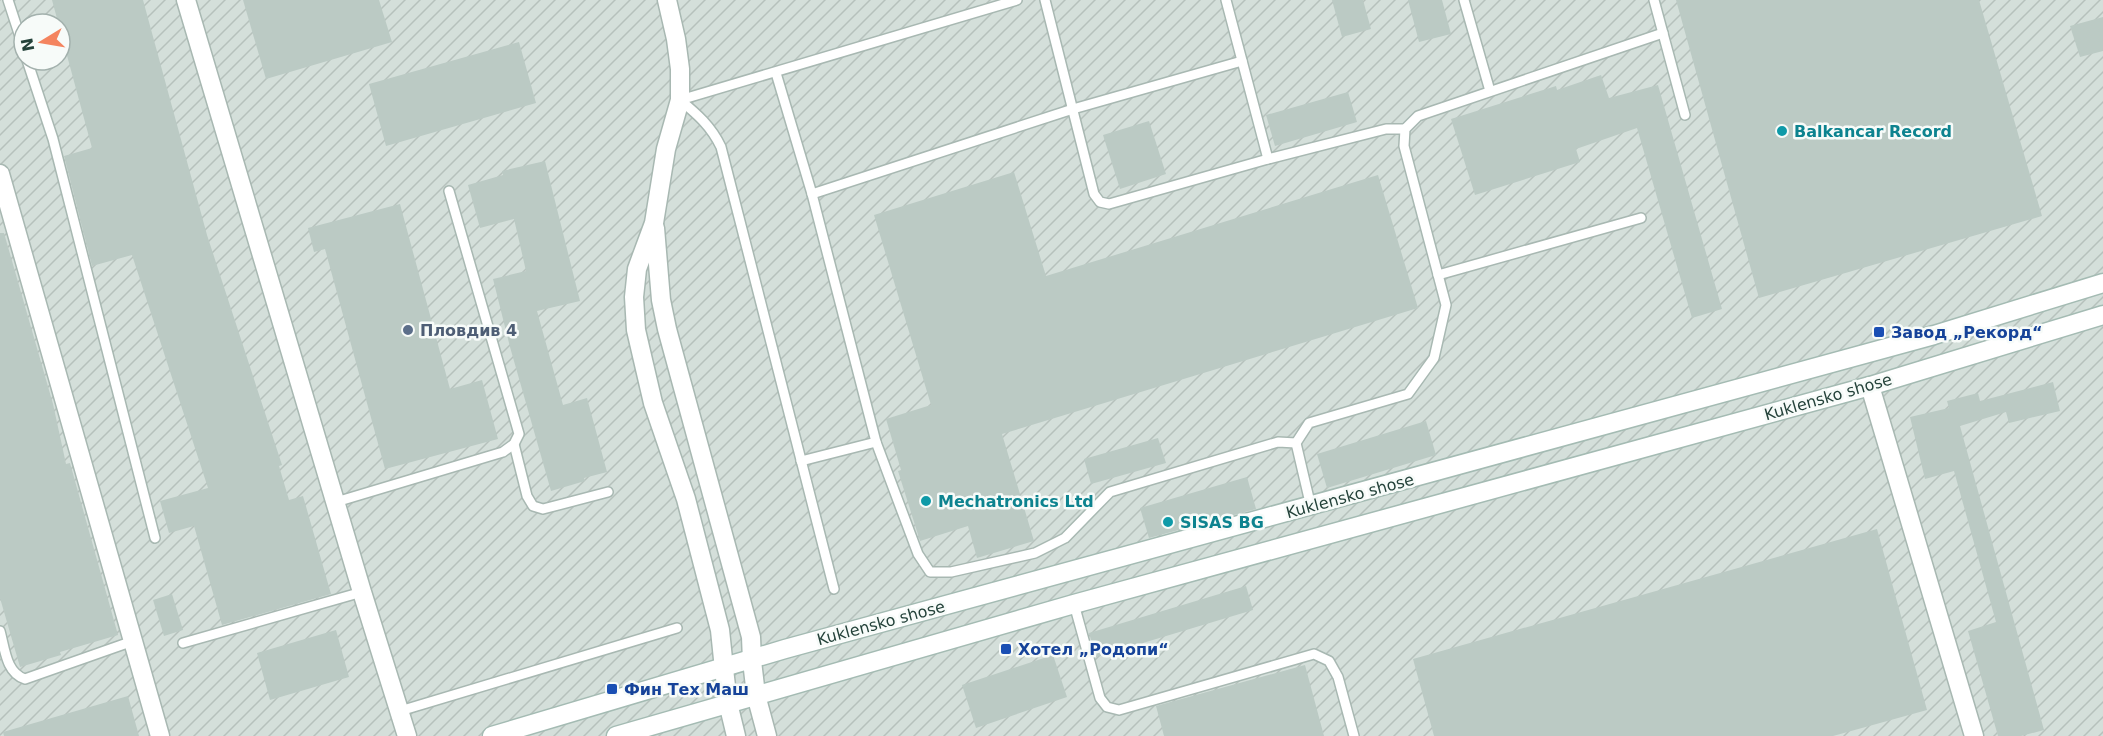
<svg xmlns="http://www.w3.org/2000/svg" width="2103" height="736" viewBox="0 0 2103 736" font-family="'DejaVu Sans',sans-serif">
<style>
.industrial{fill:url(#industrial-furrows);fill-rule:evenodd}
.building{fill:#bbcac4}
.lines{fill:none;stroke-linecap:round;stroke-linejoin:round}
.service-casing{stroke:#a8b8b2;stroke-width:12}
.minor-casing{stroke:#a8b8b2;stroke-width:21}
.tertiary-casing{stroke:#a8b8b2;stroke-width:21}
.secondary-casing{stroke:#a4bbb3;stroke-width:21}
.service{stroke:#fff;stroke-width:9}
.minor{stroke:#fff;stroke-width:18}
.tertiary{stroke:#fff;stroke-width:18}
.secondary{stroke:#fff;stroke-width:18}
.culture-dot{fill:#0f9aa8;stroke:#f7fbf9;stroke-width:2}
.service-dot{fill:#5c6f8a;stroke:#f7fbf9;stroke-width:2}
.transit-dot{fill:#1a4fb4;stroke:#f7fbf9;stroke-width:2}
.labels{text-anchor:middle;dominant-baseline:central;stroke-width:5;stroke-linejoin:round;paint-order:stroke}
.culture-label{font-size:16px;font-weight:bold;fill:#0d838f;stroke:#f7fbf9;text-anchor:start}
.service-label{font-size:16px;font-weight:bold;fill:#4e5e75;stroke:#f7fbf9;text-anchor:start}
.transit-label{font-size:16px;font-weight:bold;fill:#164399;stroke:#f7fbf9;text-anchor:start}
.street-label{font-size:16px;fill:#24423a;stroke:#f7fbf9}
</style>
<defs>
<pattern id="industrial-furrows" width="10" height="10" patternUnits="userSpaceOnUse" patternTransform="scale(1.5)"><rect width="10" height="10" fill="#d4dfda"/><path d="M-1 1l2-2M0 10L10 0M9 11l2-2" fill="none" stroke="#b6c1bc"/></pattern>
</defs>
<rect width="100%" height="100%" fill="#e6efeb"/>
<path class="industrial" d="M0 0H2103V736H0ZM24 24H60V60H24Z"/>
<g class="building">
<polygon points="52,0 143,0 207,235 282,465 279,466 289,500 303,496 331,594 222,625 194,526 169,533 160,501 208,488 132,255 92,266 64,156 92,148"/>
<polygon points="243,0 379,0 392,42 266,79"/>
<polygon points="1332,0 1363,0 1371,29 1342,37"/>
<polygon points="1408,0 1442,0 1451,34 1419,42"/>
<polygon points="1676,0 1979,0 2042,216 1759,298"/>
<polygon points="2103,17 2103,51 2080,57 2070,26"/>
<polygon points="519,42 536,103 386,146 369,84"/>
<polygon points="1601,75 1609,98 1658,85 1722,309 1692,318 1637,128 1576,149 1580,162 1475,195 1451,119 1556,86 1557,90"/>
<polygon points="1348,92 1357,122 1275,146 1266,115"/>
<polygon points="1149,121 1166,174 1120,189 1103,135"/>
<polygon points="545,161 580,301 537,311 563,405 587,398 607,472 584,478 585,481 551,491 510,347 493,279 526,271 514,219 480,228 468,185 503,175 502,171"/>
<polygon points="1014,172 1046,276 1378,175 1418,308 1002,434 1034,541 977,558 968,526 920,541 898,471 901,470 886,419 931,405 874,215"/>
<polygon points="400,204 450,389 482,380 498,439 385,469 325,249 314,252 308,228"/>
<polygon points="0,233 4,233 53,404 66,464 70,463 118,635 60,652 61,655 20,667 0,598"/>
<polygon points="2053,382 2060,411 2009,423 2006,412 1960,426 2044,730 2021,736 1998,736 1968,631 1996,622 1954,471 1925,479 1910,417 1949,408 1947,401 1978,393 1980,401"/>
<polygon points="1426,421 1436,455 1327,488 1317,454"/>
<polygon points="1158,438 1166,463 1091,484 1084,459"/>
<polygon points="1247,477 1256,509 1149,538 1140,508"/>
<polygon points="1877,529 1927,710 1833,736 1434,736 1413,659"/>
<polygon points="1246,586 1253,610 1096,657 1089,633"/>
<polygon points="172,594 183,630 164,636 153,600"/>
<polygon points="336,630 349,677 270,700 257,653"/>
<polygon points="1053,655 1067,697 976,728 962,685"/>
<polygon points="1305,665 1324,736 1164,736 1156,706"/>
<polygon points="128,696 139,736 4,736 3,732"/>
</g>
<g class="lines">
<g class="service-casing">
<g id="service">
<polyline points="8,0 24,49"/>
<polyline points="1045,0 1094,194 1100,202 1109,204 1268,159 1386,129 1405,129"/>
<polyline points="1226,0 1268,159"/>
<polyline points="1464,0 1490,91"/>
<polyline points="1654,0 1685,115"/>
<polyline points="27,60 53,139 155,538"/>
<polyline points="776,73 812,194 876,442 801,461"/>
<path d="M680 100C697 114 711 126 721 147L834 589"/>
<polyline points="680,100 1017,0"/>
<polyline points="812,194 1073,109 1242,61"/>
<polyline points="1438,275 1641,218"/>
<polyline points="876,442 918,554 930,572 951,572 1035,553 1065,538 1110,492 1278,442 1296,443"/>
<polyline points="514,444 527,496 533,506 543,509 608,492"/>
<polyline points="336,502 503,452 514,444 519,434 449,191"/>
<polyline points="1311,507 1296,443 1309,423 1408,394 1434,358 1446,305 1404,146 1405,129 1418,116 1663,33"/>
<polyline points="1074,604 1100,698 1107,707 1119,710 1314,654 1329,661 1338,677 1354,736"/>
<path d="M0 631C5 649 6 673 25 679L133 641"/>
<polyline points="183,643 362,592"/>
<polyline points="400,711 677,628"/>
</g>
</g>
<g class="minor-casing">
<g id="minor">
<polyline points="186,0 362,592 407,736"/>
<polyline points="667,0 676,39 680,69 680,100 666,149 654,223 637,269 634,297 636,330 653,403 686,499 720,630 724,669"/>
<polyline points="0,174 160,736"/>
<polyline points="655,228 661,300 667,329 751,637 752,661"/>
<polyline points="1870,386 1974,736"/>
</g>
</g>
<g class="tertiary-casing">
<g id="tertiary">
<polyline points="752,661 756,695 767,736"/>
<polyline points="724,669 728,703 736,736"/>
</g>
</g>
<g class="secondary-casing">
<g id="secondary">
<polyline points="492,736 785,649 1934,335 2103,283"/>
<polyline points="616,736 1074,604 1870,386 2103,315"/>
</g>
</g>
<use href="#service" class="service"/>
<use href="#minor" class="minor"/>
<use href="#tertiary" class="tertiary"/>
<use href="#secondary" class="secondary"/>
</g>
<g class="culture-dot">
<circle cx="1782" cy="131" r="6"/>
<circle cx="926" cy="501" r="6"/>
<circle cx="1168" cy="522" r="6"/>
</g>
<circle class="service-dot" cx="408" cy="330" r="6"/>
<g class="transit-dot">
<rect x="1873" y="326" width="12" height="12" rx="3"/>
<rect x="1000" y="643" width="12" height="12" rx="3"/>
<rect x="606" y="683" width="12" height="12" rx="3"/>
</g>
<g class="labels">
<g class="culture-label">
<text x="1794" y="131">Balkancar Record</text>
<text x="938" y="501">Mechatronics Ltd</text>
<text x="1180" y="522">SISAS BG</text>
</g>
<g class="service-label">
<text x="420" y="330">Пловдив 4</text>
</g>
<g class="transit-label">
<text x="1891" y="332">Завод „Рекорд“</text>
<text x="1018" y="649">Хотел „Родопи“</text>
<text x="624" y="689">Фин Тех Маш</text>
</g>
<g class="street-label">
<text transform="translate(1828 397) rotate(-16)">Kuklensko shose</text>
<text transform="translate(1350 496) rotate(-15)">Kuklensko shose</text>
<text transform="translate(881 623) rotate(-15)">Kuklensko shose</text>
</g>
</g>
<g transform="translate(42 42) rotate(259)"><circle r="28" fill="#f7fbf9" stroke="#a3b1ad" stroke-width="1.5"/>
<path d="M0-4.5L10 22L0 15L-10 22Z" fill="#f4845f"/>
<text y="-9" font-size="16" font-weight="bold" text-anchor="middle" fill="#24423a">N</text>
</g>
</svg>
